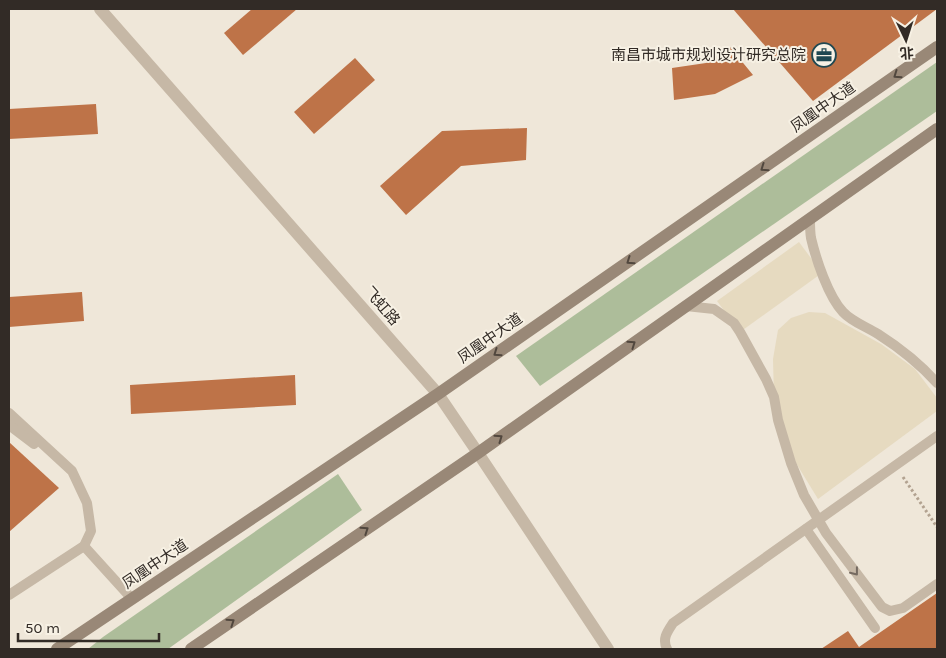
<svg xmlns="http://www.w3.org/2000/svg" width="946" height="658" viewBox="0 0 946 658" font-family="Karla,'Noto Sans SC',sans-serif">
<style>
.green{fill:#adbd9a}
.plaza{fill:#e6dac0}
.building{fill:#be7348}
.lines{fill:none;stroke-linecap:round;stroke-linejoin:round}
.path{stroke:#b2a290;stroke-width:3;stroke-dasharray:2.5 2.5;stroke-linecap:butt}
.service{stroke:#c6b8a6;stroke-width:10}
.tertiary{stroke:#c6b8a6;stroke-width:12}
.secondary{stroke:#987;stroke-width:12}
.oneway{stroke:#51473e}
.oneway2{stroke:#756a60}
.labels{text-anchor:middle;dominant-baseline:central;stroke-width:4;stroke-linejoin:round;paint-order:stroke}
.poi-label{font-size:15px;fill:#322b26;stroke:#f7f1e4;text-anchor:end}
.street-label{font-size:15px;fill:#322b26;stroke:#f7f1e4}
</style>
<rect width="100%" height="100%" fill="#efe7d9"/>
<g class="green">
<polygon points="937,62 937,111 540,386 516,356"/>
<polygon points="338,474 362,510 168,649 88,649 103,637"/>
</g>
<g class="plaza">
<polygon points="799,242 822,273 740,332 717,301"/>
<polygon points="809,312 825,313 881,344 915,369 937,398 937,411 818,499 796,463 783,425 774,397 773,359 778,330 791,318"/>
</g>
<g class="building">
<polygon points="252,9 297,9 243,55 224,33"/>
<polygon points="733,9 937,9 813,101"/>
<polygon points="730,47 753,75 715,94 674,100 672,68 706,63"/>
<polygon points="355,58 375,80 314,134 294,112"/>
<polygon points="96,104 98,134 9,139 9,109"/>
<polygon points="527,128 526,160 461,166 406,215 380,186 442,131"/>
<polygon points="82,292 84,321 9,327 9,297"/>
<polygon points="295,375 296,405 131,414 130,385"/>
<polygon points="9,442 59,488 9,532"/>
<polygon points="937,593 937,649 821,649 848,631 859,647"/>
</g>
<g class="lines">
<polyline class="path" points="903,477 937,527"/>
<g class="service">
<path d="M810 219C810 225 810 232 811 238 816 259 828 296 843 312 852 322 867 327 878 334 900 348 920 364 937 383"/>
<polyline points="686,306 714,309 734,323 740,332 766,379 774,397 778,420 791,463 804,495 826,533 882,607 890,611 903,608 937,584"/>
<polyline points="9,413 72,471 87,503 91,531 84,546 9,595"/>
<polyline points="9,425 34,444"/>
<polyline points="806,529 875,628"/>
<polyline points="84,546 132,599"/>
<path d="M667 649C662 639 667 632 673 623L937 436"/>
</g>
<polyline class="tertiary" points="100,9 438,394 478,453 608,649"/>
<g class="secondary">
<polyline points="57,649 438,394 937,47"/>
<polyline points="191,649 478,453 937,129"/>
</g>
</g>
<defs><path id="oneway-chevron" d="M-2-3.5L2.5 0L-2 3.5" fill="none" stroke-width="1.6" stroke-linecap="round" stroke-linejoin="round" transform="scale(1.25)"/></defs>
<g class="oneway">
<use href="#oneway-chevron" transform="translate(897 75) rotate(145)"/>
<use href="#oneway-chevron" transform="translate(764 168) rotate(145)"/>
<use href="#oneway-chevron" transform="translate(630 261) rotate(145)"/>
<use href="#oneway-chevron" transform="translate(632 344) rotate(-35)"/>
<use href="#oneway-chevron" transform="translate(497 353) rotate(145)"/>
<use href="#oneway-chevron" transform="translate(499 438) rotate(-35)"/>
<use href="#oneway-chevron" transform="translate(365 530) rotate(-34)"/>
<use href="#oneway-chevron" transform="translate(231 622) rotate(-34)"/>
</g>
<use class="oneway2" href="#oneway-chevron" transform="translate(855 572) rotate(52)"/>
<defs>
<g id="office-ring" transform="scale(1.25)"><circle r="9.5" fill="#f7f1e4" stroke="#1f4851" stroke-width="1.5"/><path d="M-6-3h4V-5.5h4V-3h4V5H-6ZM-1-4.5V-3h2v-1.5ZM-6 0V1H6V0Z" fill="#1f4851"/></g>
</defs>
<g fill-rule="evenodd">
<use href="#office-ring" x="824" y="55"/>
</g>
<g class="labels">
<g class="poi-label">
<text x="806" y="55">南昌市城市规划设计研究总院</text>
</g>
<g class="street-label">
<text transform="translate(823 107) rotate(-35)">凤凰中大道</text>
<text transform="translate(382 306) rotate(49)">飞虹路</text>
<text transform="translate(490 338) rotate(-35)">凤凰中大道</text>
<text transform="translate(155 564) rotate(-34)">凤凰中大道</text>
</g>
</g>
<rect width="946" height="658" fill="none" stroke="#322b26" stroke-width="20"/>
<g transform="translate(906 40) rotate(176)" stroke="#f7f1e4" stroke-width="4" paint-order="stroke">
<path d="M0-4L9 19L0 12L-9 19Z" fill="#322b26"/>
<text y="-8" font-size="14" font-weight="bold" text-anchor="middle" fill="#322b26">北</text>
</g>
<path d="M18 633v8h141v-8" fill="none" stroke="#322b26" stroke-width="2.5"/>
<text x="25" y="633" font-size="15" fill="#322b26" stroke="#f7f1e4" stroke-width="4" paint-order="stroke">50 m</text>
</svg>
